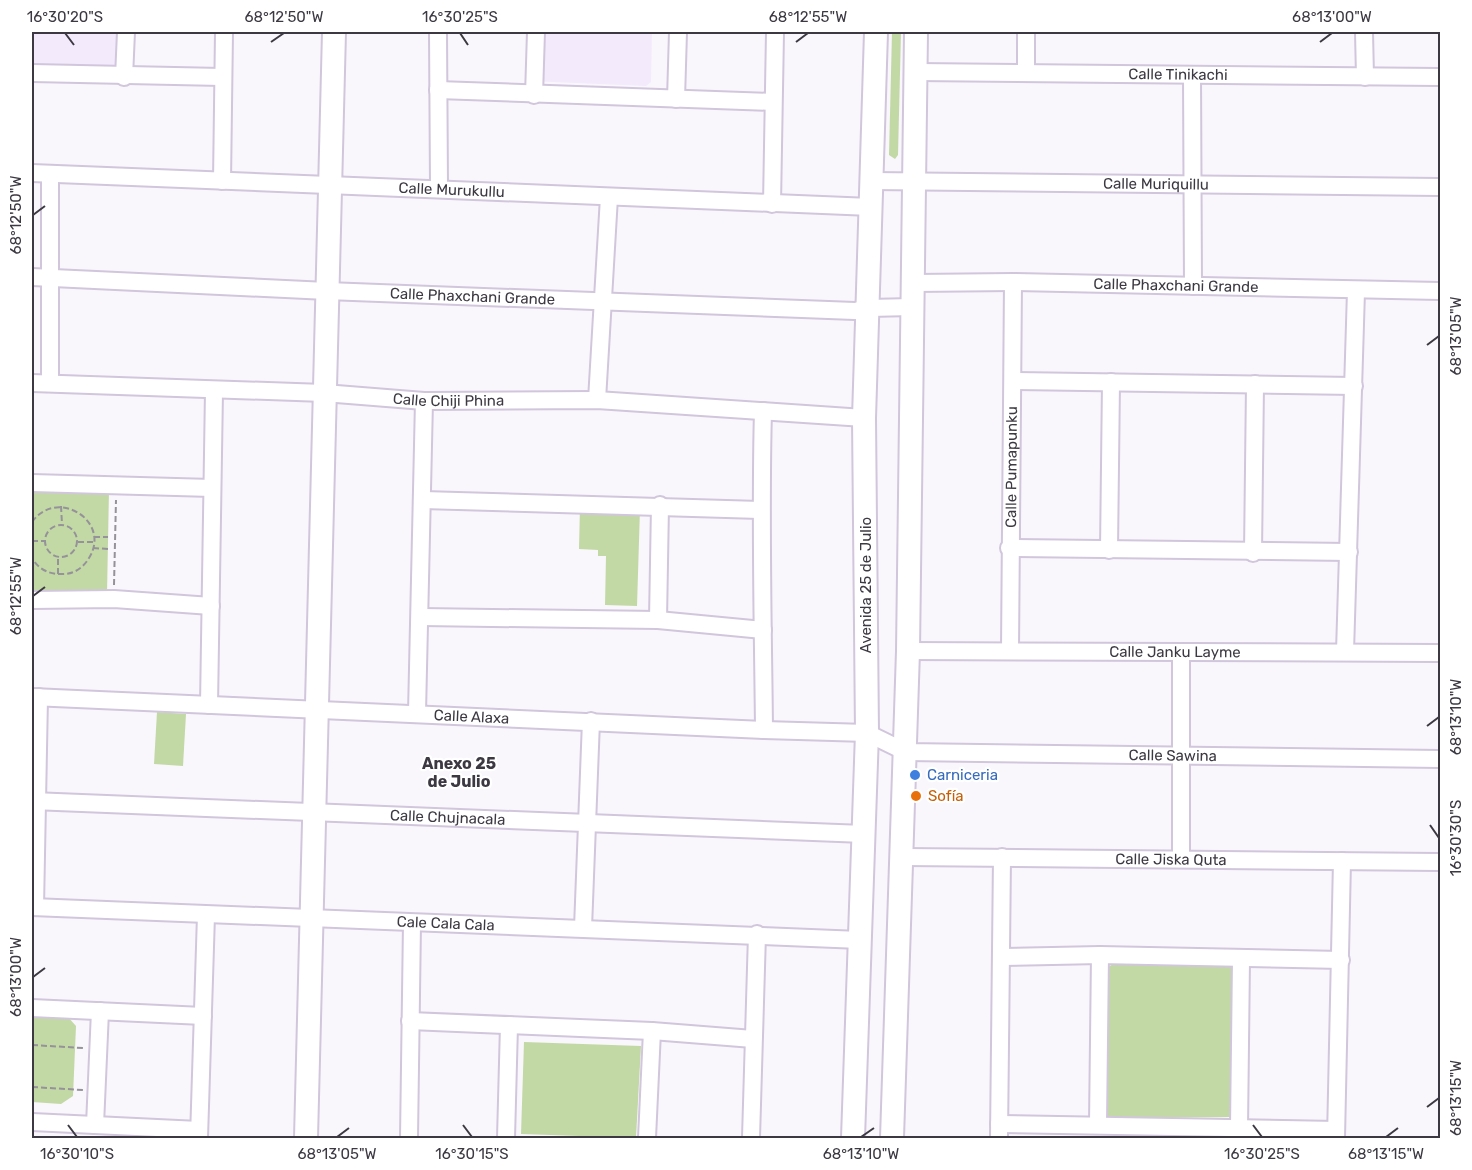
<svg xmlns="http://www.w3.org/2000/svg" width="1472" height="1170" viewBox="0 0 1472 1170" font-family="Rubik,sans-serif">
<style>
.built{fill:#f3eafc}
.green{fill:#c2d9a5}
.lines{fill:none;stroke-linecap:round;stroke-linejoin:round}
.street-casing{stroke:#d1c6dc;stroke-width:20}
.secondary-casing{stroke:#d1c6dc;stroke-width:26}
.path{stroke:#959299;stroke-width:2;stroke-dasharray:6 3;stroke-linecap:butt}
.street{stroke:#fff;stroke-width:16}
.secondary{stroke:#fff;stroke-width:22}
.ticks{fill:none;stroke:#3d3942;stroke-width:2}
.shop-dot{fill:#3f7fe0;stroke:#fff;stroke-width:2}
.food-dot{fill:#e8710a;stroke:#fff;stroke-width:2}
.labels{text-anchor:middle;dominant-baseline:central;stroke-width:4.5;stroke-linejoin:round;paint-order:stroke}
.street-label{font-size:15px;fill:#3d3942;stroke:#fff}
.shop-label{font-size:15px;fill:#366cbe;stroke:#fff;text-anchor:start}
.food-label{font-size:15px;fill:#c56008;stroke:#fff;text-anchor:start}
.neighbourhood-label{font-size:16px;font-weight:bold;fill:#3d3942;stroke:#fff}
.neatline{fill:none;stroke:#3d3942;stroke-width:2}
.ticks-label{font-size:15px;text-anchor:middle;fill:#3d3942}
</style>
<rect width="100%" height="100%" fill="#f9f7fc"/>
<g class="built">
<polygon points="32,32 118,32 117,65 112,68 32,65"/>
<polygon points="527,32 652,32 651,82 646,86 529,81 526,77"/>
</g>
<g class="green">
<polygon points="892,32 901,32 898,155 895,159 889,155"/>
<polygon points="32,488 109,490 107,594 32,592"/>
<polygon points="580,506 640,509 637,606 605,605 606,556 598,556 598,550 579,549"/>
<polygon points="157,712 186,714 183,766 154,764"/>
<polygon points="1229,962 1237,970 1231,1117 1104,1118 1108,967 1115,963"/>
<polygon points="32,1014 67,1016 76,1026 73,1096 61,1104 32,1102"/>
<polygon points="524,1042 641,1046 636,1138 521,1134"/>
</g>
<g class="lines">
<g class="street-casing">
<g id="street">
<polyline points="438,32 439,188"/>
<polyline points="1364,32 1365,77"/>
<path id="s1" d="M916 72 1440 77"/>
<polyline points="32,73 222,77"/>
<polyline points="1026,73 1026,32"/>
<polyline points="1192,75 1193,286"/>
<polyline points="124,77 126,32"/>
<polyline points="438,90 773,102"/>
<polyline points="534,95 536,32"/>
<polyline points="676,99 678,32"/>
<path id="s2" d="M32 173 871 207"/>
<polyline points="222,181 224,32"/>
<path id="s3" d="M871 181 1440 187"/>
<polyline points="772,204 775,32"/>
<path id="s4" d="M32 277 327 291 855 311 868 308 913 307"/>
<path id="s5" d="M914 283 1013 282 1440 291"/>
<polyline points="1013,381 1354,386"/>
<path id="s6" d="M32 383 324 393 424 401 597 400 864 418"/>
<polyline points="50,383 50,174"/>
<polyline points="597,400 609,197"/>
<path d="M763 411C760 517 763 624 764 730"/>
<polyline points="32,483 212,488"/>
<polyline points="423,500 760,510"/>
<polyline points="1009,548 1349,552"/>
<polyline points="1109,550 1111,382"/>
<polyline points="1253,553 1255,384"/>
<polyline points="32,600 114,599 211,606"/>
<polyline points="421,617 658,620 763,630"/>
<polyline points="658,620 660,505"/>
<path id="s7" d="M908 651 1440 653"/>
<path id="s8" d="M1010 651 1013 282"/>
<polyline points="1181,652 1181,858"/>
<polyline points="1345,652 1356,291"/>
<path id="s9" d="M32 697 764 730 867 733 906 752 1440 759"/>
<polyline points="209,705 214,391"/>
<polyline points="417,713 424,401"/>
<path id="s10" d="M32 801 864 834"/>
<path id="s11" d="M903 857 1440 862"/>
<path id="s12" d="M32 907 860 940"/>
<polyline points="35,907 39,697"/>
<polyline points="583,928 591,721"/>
<polyline points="1001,957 1100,955 1341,960"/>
<polyline points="32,1008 203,1016"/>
<polyline points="410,1021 652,1031 753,1039"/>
<polyline points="32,1122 199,1130"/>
<polyline points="999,1124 1336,1130"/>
<polyline points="1098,1124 1100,955"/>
<polyline points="95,1125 100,1011"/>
<polyline points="1239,1128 1241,959"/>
<polyline points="199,1138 206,915"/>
<polyline points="409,1138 412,923"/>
<polyline points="506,1138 509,1025"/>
<polyline points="647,1138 652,1031"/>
<polyline points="751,1138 757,934"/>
<polyline points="999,1138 1002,857"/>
<polyline points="1336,1138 1342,861"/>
</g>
</g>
<g class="secondary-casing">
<g id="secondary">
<polyline points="306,1138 334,32"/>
<polyline points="853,1138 867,733 864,418 876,32"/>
<polyline points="892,1138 908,651 916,32"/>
</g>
</g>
<g class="path">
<polyline points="61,506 62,524"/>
<path d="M32 522C57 487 112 521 89 558 83 568 74 574 63 574 50 575 38 569 32 558"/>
<circle cx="61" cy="541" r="16"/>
<polyline points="94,537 108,537"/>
<polyline points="32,541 45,541"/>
<polyline points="78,542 94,542"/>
<polyline points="93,548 108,549"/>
<polyline points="58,574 58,557"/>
<polyline points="114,585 116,500"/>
<polyline points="32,1045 83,1048"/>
<polyline points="32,1087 83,1090"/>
</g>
<use href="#street" class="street"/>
<use href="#secondary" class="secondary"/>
</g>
<path class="ticks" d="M65 33 74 45M460 33 468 45M271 42 284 33M796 42 808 33M1320 42 1332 33M33 215 45 206M1427 345 1439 336M33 596 45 587M1427 726 1439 717M1430 825 1439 838M33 977 45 968M1427 1107 1439 1098M68 1125 77 1137M463 1125 472 1137M1253 1125 1262 1137M337 1137 349 1128M861 1137 874 1128M1386 1137 1398 1128"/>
<circle class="shop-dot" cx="915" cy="775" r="6"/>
<circle class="food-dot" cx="916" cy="796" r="6"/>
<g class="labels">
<g class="street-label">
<text stroke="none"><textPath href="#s1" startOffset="262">Calle Tinikachi</textPath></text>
<text stroke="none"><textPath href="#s3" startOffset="285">Calle Muriquillu</textPath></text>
<text stroke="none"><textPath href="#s2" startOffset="420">Calle Murukullu</textPath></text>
<text stroke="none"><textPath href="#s5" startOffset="262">Calle Phaxchani Grande</textPath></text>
<text stroke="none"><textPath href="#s4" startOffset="441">Calle Phaxchani Grande</textPath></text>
<text stroke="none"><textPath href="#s6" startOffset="417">Calle Chiji Phina</textPath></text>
<text stroke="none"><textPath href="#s8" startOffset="184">Calle Pumapunku</textPath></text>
<text transform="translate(866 585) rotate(-90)">Avenida 25 de Julio</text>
<text stroke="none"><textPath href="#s7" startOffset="267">Calle Janku Layme</textPath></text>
<text stroke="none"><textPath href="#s9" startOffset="440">Calle Alaxa</textPath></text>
<text stroke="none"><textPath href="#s9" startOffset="1146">Calle Sawina</textPath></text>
<text stroke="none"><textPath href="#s10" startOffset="416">Calle Chujnacala</textPath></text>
<text stroke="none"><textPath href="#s11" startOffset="268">Calle Jiska Quta</textPath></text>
<text stroke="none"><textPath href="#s12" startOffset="414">Cale Cala Cala</textPath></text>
</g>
<g class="shop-label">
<text x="927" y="775">Carniceria</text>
</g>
<g class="food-label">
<text x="928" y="796">Sofía</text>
</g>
<g class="neighbourhood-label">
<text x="459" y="763">Anexo 25<tspan x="459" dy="18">de Julio</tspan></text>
</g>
</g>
<rect width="1472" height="1170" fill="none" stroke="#ffffff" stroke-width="66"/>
<rect x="33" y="33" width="1406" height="1104" class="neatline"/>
<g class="ticks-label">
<text x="65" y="22">16°30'20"S</text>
<text x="284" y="22">68°12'50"W</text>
<text x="460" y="22">16°30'25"S</text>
<text x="808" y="22">68°12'55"W</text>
<text x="1332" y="22">68°13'00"W</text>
<text transform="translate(16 215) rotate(-90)" y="5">68°12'50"W</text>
<text transform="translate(1456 336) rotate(-90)" y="5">68°13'05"W</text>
<text transform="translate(16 596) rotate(-90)" y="5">68°12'55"W</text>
<text transform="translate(1456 717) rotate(-90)" y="5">68°13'10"W</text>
<text transform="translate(1456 838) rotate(-90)" y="5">16°30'30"S</text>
<text transform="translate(16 977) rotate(-90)" y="5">68°13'00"W</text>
<text transform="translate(1456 1098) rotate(-90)" y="5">68°13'15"W</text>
<text x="77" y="1159">16°30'10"S</text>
<text x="337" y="1159">68°13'05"W</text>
<text x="472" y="1159">16°30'15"S</text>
<text x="861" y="1159">68°13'10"W</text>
<text x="1262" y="1159">16°30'25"S</text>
<text x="1386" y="1159">68°13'15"W</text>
</g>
</svg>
